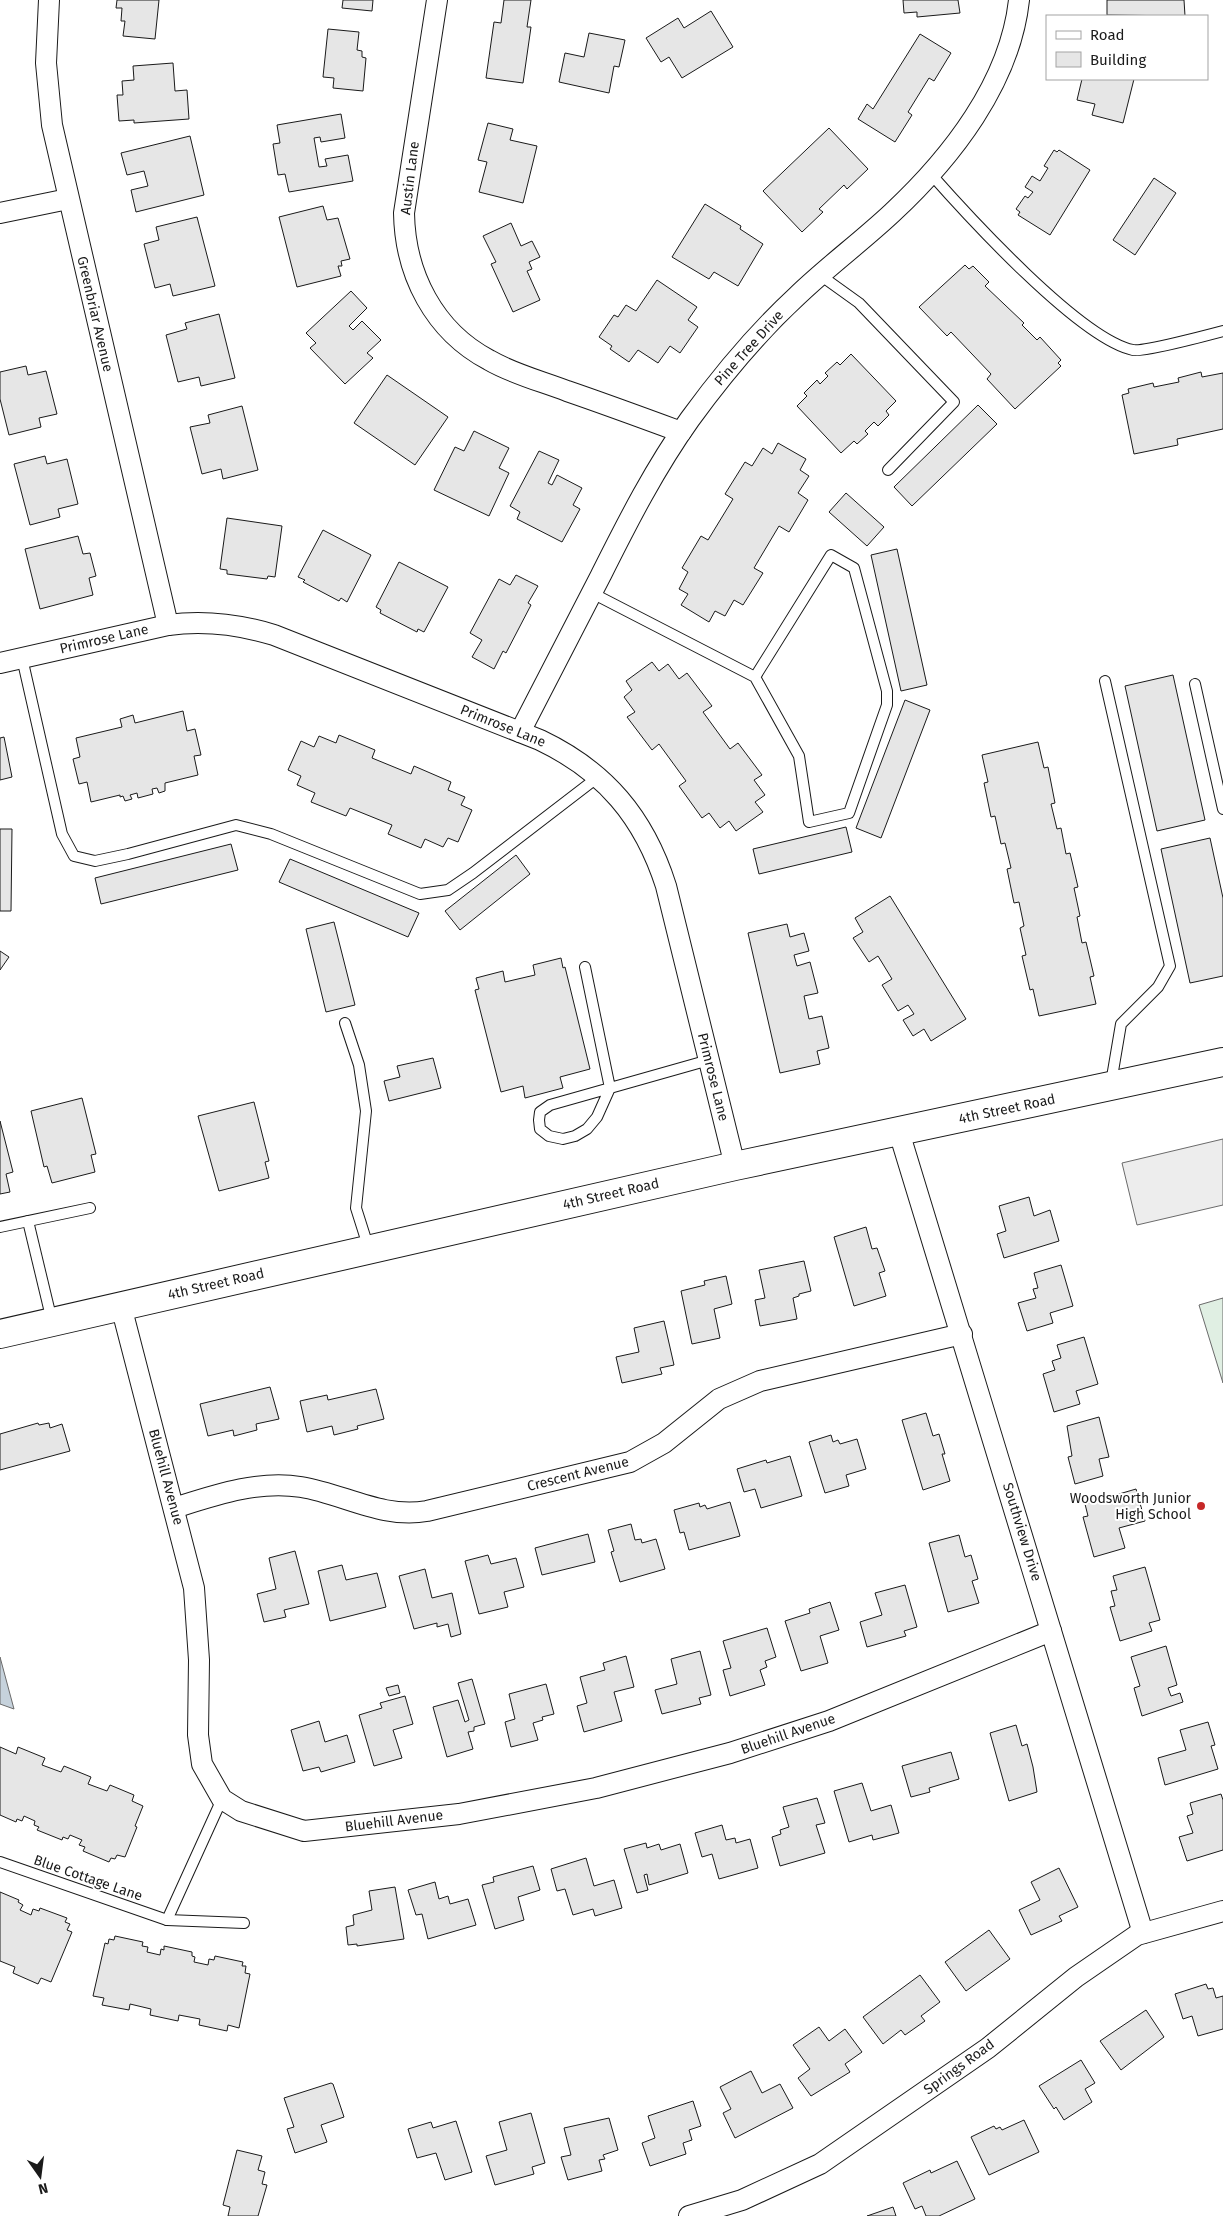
<svg xmlns="http://www.w3.org/2000/svg" width="1223" height="2216" viewBox="0 0 1223 2216" font-family="'Fira Sans',sans-serif">
<style>
.green{fill:#e0efe3;stroke:#6a6a6a}
.parking{fill:#ededed;stroke:#6a6a6a}
.water{fill:#c6d2dc;stroke:#6a6a6a}
.building{fill:#e6e6e6;stroke:#1a1a1a}
.lines{fill:none;stroke-linecap:round;stroke-linejoin:round}
.lane-casing{stroke:#1a1a1a;stroke-width:12}
.street-casing{stroke:#1a1a1a;stroke-width:22}
.secondary-casing{stroke:#1a1a1a;stroke-width:30}
.lane{stroke:#fff;stroke-width:10}
.street{stroke:#fff;stroke-width:20}
.secondary{stroke:#fff;stroke-width:28}
.poi-dot{fill:#c62828;stroke:#fff;stroke-width:2}
.labels{text-anchor:middle;dominant-baseline:central;stroke-width:4;stroke-linejoin:round;paint-order:stroke}
.street-label{font-size:14px;fill:#1a1a1a;stroke:#fff}
.poi-label{font-size:14px;fill:#1a1a1a;stroke:#fff;text-anchor:end}
</style>
<rect width="100%" height="100%" fill="#fff"/>
<polygon class="green" points="1223,1298 1223,1383 1199,1305"/>
<polygon class="parking" points="1223,1139 1223,1205 1137,1225 1122,1163"/>
<polygon class="water" points="0,1657 14,1709 0,1704"/>
<g class="building">
<polygon points="117,0 159,0 155,39 123,36 125,21 121,21 122,8 116,8"/>
<polygon points="343,0 373,0 372,11 342,8"/>
<polygon points="504,0 531,0 527,27 531,27 523,83 486,78 494,22 501,23"/>
<polygon points="903,0 958,0 960,13 917,17 917,12 904,13"/>
<polygon points="1107,0 1184,0 1185,16 1107,15"/>
<polygon points="711,11 733,47 682,78 669,57 661,62 646,38 678,18 684,28"/>
<polygon points="328,29 359,32 357,50 362,51 362,57 366,58 363,91 333,88 334,78 323,77"/>
<polygon points="589,33 625,40 619,67 614,66 609,93 559,82 565,53 584,57"/>
<polygon points="920,34 951,53 934,81 929,78 908,112 912,115 895,142 858,119 867,104 873,109"/>
<polygon points="173,63 175,91 187,90 189,119 134,123 134,120 119,121 117,95 123,95 122,81 134,80 133,66"/>
<polygon points="1082,79 1134,79 1123,123 1092,115 1095,104 1077,100"/>
<polygon points="341,114 345,138 321,142 320,137 314,138 319,167 327,166 325,159 348,155 353,181 289,192 285,174 278,175 273,144 280,143 277,125"/>
<polygon points="488,123 513,129 510,140 537,146 523,203 479,192 487,162 478,160"/>
<polygon points="829,128 868,169 847,189 844,185 819,209 823,212 802,232 763,191"/>
<polygon points="190,136 204,195 136,212 131,190 148,186 144,171 127,175 121,153"/>
<polygon points="1054,150 1057,152 1059,150 1090,170 1050,235 1018,215 1020,212 1016,209 1025,196 1028,198 1033,192 1025,187 1032,176 1040,181 1048,168 1044,166"/>
<polygon points="1154,178 1176,193 1135,255 1113,240"/>
<polygon points="705,204 741,226 740,229 763,244 738,286 714,272 709,279 672,257"/>
<polygon points="323,206 327,220 338,218 350,259 341,261 342,266 338,266 341,276 297,287 279,217"/>
<polygon points="197,217 215,286 173,296 170,284 155,288 144,244 159,240 156,227"/>
<polygon points="511,223 521,246 532,241 540,257 529,262 532,269 527,271 540,300 513,312 491,264 496,262 483,236"/>
<polygon points="965,265 969,269 973,266 989,282 985,286 1024,323 1022,325 1037,340 1040,337 1061,360 1058,363 1061,366 1015,409 987,379 991,374 951,332 947,336 919,307"/>
<polygon points="657,280 697,307 688,320 698,327 680,353 670,346 658,363 638,350 629,362 610,349 612,346 599,337 614,315 618,317 626,305 636,311"/>
<polygon points="351,291 367,308 349,326 353,330 362,321 381,340 367,353 373,358 345,384 310,348 316,343 306,333"/>
<polygon points="219,314 235,378 201,386 199,377 178,382 166,335 187,329 185,323"/>
<polygon points="851,354 896,401 886,411 889,415 878,426 874,422 865,431 868,434 857,444 854,441 841,453 797,406 807,396 804,393 817,380 820,384 828,376 825,373 837,362 840,365"/>
<polygon points="26,366 28,375 46,371 57,414 39,418 41,427 9,435 0,399 0,372"/>
<polygon points="1201,372 1202,377 1223,373 1223,429 1177,439 1178,445 1134,454 1122,395 1129,393 1128,389 1153,383 1154,387 1179,382 1178,378"/>
<polygon points="387,375 448,417 415,465 354,423"/>
<polygon points="978,405 997,424 912,506 894,487"/>
<polygon points="242,406 258,470 223,479 221,469 202,474 190,427 210,423 208,415"/>
<polygon points="474,431 509,448 499,468 509,473 489,516 434,490 455,447 464,451"/>
<polygon points="778,443 806,459 800,470 809,476 798,493 808,500 789,532 779,526 754,568 763,573 743,605 734,600 725,616 715,611 709,622 681,605 688,594 679,589 688,572 682,568 701,536 708,540 733,499 725,494 745,462 752,466 763,448 772,454"/>
<polygon points="539,451 559,460 548,483 552,485 557,475 582,488 573,505 580,509 562,542 517,519 520,512 510,506"/>
<polygon points="45,456 47,464 67,459 78,504 58,509 60,517 30,525 14,464"/>
<polygon points="846,493 884,527 867,546 829,512"/>
<polygon points="227,518 282,526 275,577 268,576 267,579 227,574 227,570 220,569"/>
<polygon points="323,530 371,555 347,602 341,598 339,601 303,582 305,580 298,577"/>
<polygon points="78,536 83,554 90,553 96,576 89,578 93,595 40,609 25,549"/>
<polygon points="897,549 927,685 901,691 871,555"/>
<polygon points="399,562 448,587 424,632 418,629 417,632 380,613 381,610 376,607"/>
<polygon points="516,575 538,586 528,603 531,605 506,653 503,651 494,669 472,657 482,640 470,633 499,579 510,585"/>
<polygon points="652,662 659,671 668,664 679,679 687,673 712,706 703,712 730,749 738,743 762,775 754,780 765,795 755,802 763,812 736,831 729,821 720,828 709,813 702,818 679,786 686,781 659,744 652,750 627,717 635,712 624,697 632,690 626,681"/>
<polygon points="1173,675 1205,820 1157,831 1125,686"/>
<polygon points="905,700 930,710 881,838 856,828"/>
<polygon points="183,711 187,731 195,729 201,755 194,756 198,775 165,783 165,791 159,793 157,788 152,789 153,794 138,798 137,793 130,795 132,799 125,801 123,796 120,797 120,795 91,802 87,782 79,784 73,759 80,757 76,738 122,727 120,719 133,715 135,723"/>
<polygon points="339,735 375,750 372,758 411,774 414,766 451,782 448,790 465,797 461,805 472,810 458,842 448,838 443,847 425,839 421,848 388,834 392,825 350,808 346,816 311,802 315,793 297,785 301,776 288,770 301,741 314,747 319,736 336,743"/>
<polygon points="4,737 12,777 0,780 0,738"/>
<polygon points="1038,742 1044,768 1048,767 1055,803 1051,804 1057,829 1061,828 1066,854 1070,853 1078,887 1074,888 1080,916 1077,917 1082,943 1086,942 1094,976 1090,977 1096,1004 1039,1016 1033,989 1030,990 1022,956 1026,955 1020,928 1024,926 1019,902 1014,903 1007,869 1011,868 1005,843 1001,844 995,816 991,817 984,783 988,782 982,755"/>
<polygon points="846,827 852,852 759,874 753,849"/>
<polygon points="0,829 12,829 11,911 0,911"/>
<polygon points="1210,838 1223,898 1223,976 1190,983 1161,849"/>
<polygon points="231,844 238,870 101,904 95,878"/>
<polygon points="516,855 530,874 460,930 445,911"/>
<polygon points="290,859 419,913 408,937 279,882"/>
<polygon points="890,896 966,1019 931,1041 924,1029 913,1036 903,1020 914,1014 908,1005 898,1011 882,985 892,979 878,956 869,962 853,938 863,932 855,918"/>
<polygon points="334,922 355,1005 326,1012 306,929"/>
<polygon points="787,924 790,937 804,933 809,951 794,955 797,966 810,962 818,993 804,996 809,1019 822,1016 829,1048 817,1051 820,1064 780,1073 748,933"/>
<polygon points="0,951 9,957 0,970"/>
<polygon points="561,958 563,968 565,967 590,1069 560,1077 563,1088 525,1098 523,1086 501,1092 475,990 479,989 476,978 503,971 505,982 535,975 533,965"/>
<polygon points="433,1058 441,1088 389,1101 384,1081 400,1077 397,1066"/>
<polygon points="82,1098 96,1154 91,1155 95,1172 52,1183 47,1166 44,1167 31,1111"/>
<polygon points="254,1102 269,1161 265,1162 269,1178 219,1191 198,1116"/>
<polygon points="0,1121 13,1172 6,1174 10,1192 0,1194"/>
<polygon points="1029,1197 1034,1216 1050,1210 1059,1241 1004,1258 997,1234 1006,1231 999,1206"/>
<polygon points="866,1227 872,1249 877,1248 885,1271 879,1273 886,1296 854,1306 834,1237"/>
<polygon points="804,1261 811,1291 799,1294 799,1296 793,1298 797,1319 760,1326 755,1300 765,1298 759,1270"/>
<polygon points="1061,1265 1073,1306 1050,1313 1053,1323 1027,1331 1018,1303 1036,1298 1033,1289 1038,1288 1034,1273"/>
<polygon points="726,1276 732,1304 714,1309 720,1338 692,1344 681,1291 705,1285 704,1281"/>
<polygon points="664,1321 674,1365 660,1368 662,1374 622,1383 616,1357 639,1352 634,1328"/>
<polygon points="1084,1337 1098,1384 1076,1391 1080,1404 1054,1412 1043,1374 1055,1370 1052,1361 1061,1358 1057,1345"/>
<polygon points="270,1387 279,1419 256,1424 257,1430 234,1436 233,1430 208,1436 200,1404"/>
<polygon points="376,1389 384,1419 357,1426 358,1429 334,1435 332,1426 307,1432 300,1401 327,1395 328,1400"/>
<polygon points="926,1413 933,1436 939,1434 945,1454 942,1454 950,1481 923,1490 902,1420"/>
<polygon points="1099,1417 1109,1457 1099,1459 1103,1476 1075,1484 1068,1457 1072,1456 1067,1426"/>
<polygon points="38,1423 39,1425 49,1423 50,1428 62,1424 70,1451 0,1470 0,1434"/>
<polygon points="831,1435 833,1442 838,1440 840,1444 857,1439 866,1469 846,1475 849,1486 825,1493 809,1442"/>
<polygon points="790,1456 802,1496 761,1508 755,1489 744,1492 737,1469 766,1460 767,1463"/>
<polygon points="1136,1489 1145,1521 1119,1528 1125,1548 1094,1557 1083,1517 1088,1516 1085,1504"/>
<polygon points="730,1502 740,1536 689,1550 684,1532 680,1533 674,1510 699,1503 700,1507 705,1505 707,1509"/>
<polygon points="631,1524 635,1540 641,1539 642,1543 656,1539 665,1569 620,1582 611,1552 614,1551 608,1530"/>
<polygon points="588,1534 595,1562 542,1575 535,1548"/>
<polygon points="959,1535 965,1557 971,1555 978,1579 972,1581 979,1603 948,1612 929,1543"/>
<polygon points="295,1551 309,1604 284,1610 286,1617 264,1622 257,1594 276,1589 269,1558"/>
<polygon points="488,1555 491,1564 516,1558 524,1587 504,1592 508,1607 479,1614 465,1561"/>
<polygon points="342,1565 346,1580 377,1573 386,1607 330,1621 318,1571"/>
<polygon points="1145,1567 1160,1620 1149,1623 1152,1631 1120,1641 1110,1607 1115,1606 1111,1591 1117,1590 1113,1576"/>
<polygon points="425,1569 432,1598 452,1593 461,1634 451,1637 448,1624 437,1627 437,1623 414,1629 399,1576"/>
<polygon points="905,1585 917,1627 904,1631 906,1636 867,1647 860,1622 882,1615 875,1593"/>
<polygon points="830,1602 839,1630 820,1636 828,1663 801,1671 785,1621 810,1613 809,1609"/>
<polygon points="767,1628 776,1657 765,1661 767,1667 760,1670 765,1685 730,1696 723,1670 731,1668 723,1641"/>
<polygon points="1166,1646 1177,1685 1168,1688 1171,1696 1180,1693 1183,1702 1142,1716 1134,1688 1140,1686 1131,1657"/>
<polygon points="700,1651 711,1695 699,1698 701,1704 662,1714 655,1690 677,1684 671,1659"/>
<polygon points="626,1656 634,1687 614,1692 622,1721 584,1732 577,1706 587,1703 580,1677 605,1670 603,1663"/>
<polygon points="472,1679 485,1724 474,1727 474,1731 468,1732 473,1749 447,1757 433,1707 458,1700 465,1722 469,1720 458,1683"/>
<polygon points="546,1684 554,1714 542,1717 543,1720 533,1723 538,1740 511,1747 505,1722 515,1719 509,1694"/>
<polygon points="398,1685 400,1693 389,1696 386,1688"/>
<polygon points="405,1696 413,1724 393,1730 402,1758 374,1766 359,1715 382,1708 380,1703"/>
<polygon points="319,1721 325,1742 347,1735 355,1762 321,1772 319,1767 303,1771 291,1730"/>
<polygon points="1208,1722 1215,1745 1211,1746 1218,1769 1165,1785 1158,1758 1186,1750 1180,1730"/>
<polygon points="1016,1725 1022,1746 1027,1744 1033,1767 1037,1792 1009,1801 990,1733"/>
<polygon points="0,1747 16,1754 18,1747 45,1758 42,1765 61,1772 64,1766 91,1777 88,1784 107,1791 110,1785 134,1795 132,1801 143,1806 135,1826 137,1827 125,1857 117,1855 115,1859 111,1858 109,1862 83,1851 85,1847 79,1845 82,1840 70,1835 68,1839 63,1837 62,1840 37,1830 39,1827 34,1825 35,1821 24,1816 22,1821 17,1819 16,1822 0,1815"/>
<polygon points="951,1752 959,1779 929,1788 930,1792 911,1797 902,1766"/>
<polygon points="862,1783 871,1811 891,1805 899,1833 873,1840 872,1835 849,1842 834,1791"/>
<polygon points="1221,1794 1223,1800 1223,1850 1187,1861 1179,1837 1193,1833 1187,1816 1193,1814 1190,1803"/>
<polygon points="817,1798 825,1823 816,1825 825,1853 780,1866 772,1837 781,1834 780,1830 789,1827 783,1807"/>
<polygon points="722,1825 726,1840 735,1838 736,1843 750,1839 758,1868 719,1879 712,1854 702,1857 695,1833"/>
<polygon points="646,1843 647,1848 659,1844 661,1850 680,1844 688,1873 649,1885 647,1874 644,1875 648,1890 637,1893 624,1849"/>
<polygon points="586,1858 594,1886 614,1880 622,1908 595,1916 593,1909 573,1915 565,1889 557,1891 551,1869"/>
<polygon points="533,1866 540,1890 518,1897 524,1920 495,1929 482,1885 494,1882 493,1877"/>
<polygon points="1059,1868 1078,1907 1059,1916 1062,1921 1031,1935 1019,1910 1040,1900 1031,1882"/>
<polygon points="435,1882 439,1899 448,1896 450,1904 468,1899 476,1925 428,1939 422,1914 416,1915 408,1890"/>
<polygon points="395,1887 404,1939 357,1946 357,1944 348,1945 346,1927 354,1925 353,1915 372,1910 369,1891"/>
<polygon points="0,1892 19,1900 18,1902 23,1905 20,1910 31,1915 33,1909 39,1911 40,1908 67,1918 65,1922 70,1924 67,1930 72,1932 51,1982 41,1978 38,1984 13,1973 15,1967 0,1961"/>
<polygon points="989,1930 1010,1959 966,1991 945,1962"/>
<polygon points="115,1936 143,1942 142,1946 148,1947 147,1952 160,1955 161,1949 164,1950 164,1946 192,1952 192,1956 195,1957 194,1962 208,1965 209,1959 214,1960 215,1956 243,1962 242,1966 246,1966 245,1973 250,1974 239,2028 228,2025 227,2031 199,2025 200,2019 179,2015 178,2021 150,2015 151,2009 130,2004 129,2010 102,2005 104,1998 93,1996 105,1943 108,1944 109,1939 114,1940"/>
<polygon points="920,1975 940,2002 921,2016 925,2021 905,2035 901,2030 883,2044 863,2017"/>
<polygon points="1206,1984 1208,1989 1213,1988 1216,1998 1223,1996 1223,2029 1198,2036 1192,2016 1183,2019 1175,1994"/>
<polygon points="1146,2010 1164,2037 1121,2070 1100,2041"/>
<polygon points="819,2027 829,2041 845,2029 862,2052 845,2064 850,2072 811,2096 798,2078 810,2069 793,2045"/>
<polygon points="1081,2060 1095,2083 1085,2089 1092,2102 1064,2120 1056,2107 1054,2109 1039,2086"/>
<polygon points="751,2071 762,2093 780,2084 793,2108 735,2138 723,2113 731,2109 720,2087"/>
<polygon points="331,2083 333,2084 344,2117 321,2125 327,2142 295,2153 287,2129 294,2127 284,2098"/>
<polygon points="693,2101 701,2126 689,2130 692,2140 683,2143 686,2154 650,2166 642,2143 655,2138 648,2116"/>
<polygon points="531,2113 545,2163 532,2167 534,2174 495,2185 486,2156 507,2150 499,2122"/>
<polygon points="609,2118 618,2150 603,2155 605,2159 599,2160 602,2171 568,2180 561,2157 571,2155 564,2128"/>
<polygon points="1024,2120 1039,2152 989,2175 971,2137 994,2126 996,2129 1000,2127 1002,2130"/>
<polygon points="456,2121 472,2172 445,2180 436,2153 417,2158 408,2129 431,2122 433,2128"/>
<polygon points="237,2150 262,2156 258,2170 265,2172 262,2184 267,2185 258,2216 228,2216 230,2207 223,2205"/>
<polygon points="957,2161 975,2199 939,2216 926,2216 922,2206 915,2209 903,2183 930,2170 931,2173"/>
<polygon points="893,2207 896,2216 867,2216"/>
</g>
<g class="lines">
<g class="lane-casing">
<g id="lane">
<path d="M930 173C968 216 1080 339 1133 350 1143 352 1208 335 1223 331"/>
<polyline points="820,275 859,303 954,402 888,470"/>
<polyline points="592,593 755,677 799,756 809,822 849,813 887,705 887,691 854,568 831,555 755,677"/>
<polyline points="22,658 62,834 74,856 95,861 128,854 236,825 271,834 420,894 448,890 473,873 598,777"/>
<polyline points="1105,681 1170,966 1158,987 1121,1024 1111,1083"/>
<polyline points="1195,684 1223,809"/>
<polyline points="585,967 610,1088 597,1117 587,1129 575,1136 563,1139 549,1136 540,1129 539,1120 540,1112 550,1105 709,1060"/>
<polyline points="345,1023 359,1065 366,1111 356,1208 369,1249"/>
<polyline points="28,1221 52,1321"/>
<polyline points="0,1227 90,1208"/>
<polyline points="0,1862 167,1920 244,1923"/>
<polyline points="167,1920 222,1799"/>
</g>
</g>
<g class="street-casing">
<g id="street">
<polyline points="49,0 46,63 52,125 168,625"/>
<path d="M437 0 404 213C405 274 434 331 489 360 513 374 541 381 567 391 605 404 643 418 681 432"/>
<polyline points="0,213 68,199"/>
<path d="M0 663 168 625C204 620 238 624 274 635L540 740C605 771 644 817 666 886L735 1166"/>
<path d="M520 732C547 679 574 627 601 575 628 521 655 468 690 419 722 375 757 333 797 296 827 267 861 242 892 213 951 158 1010 83 1019 0"/>
<polyline points="899,1132 1143,1933"/>
<polyline points="121,1306 194,1588 199,1660 198,1735 202,1764 222,1799 241,1811 304,1831 459,1814 596,1788 730,1753 829,1721 1051,1631"/>
<path d="M174 1508C215 1495 258 1480 301 1487 344 1494 382 1519 427 1511L630 1462 664 1443 719 1399 760 1381 962 1334"/>
<polyline points="689,2216 742,2200 820,2164 988,2048 1076,1977 1137,1935 1223,1911"/>
</g>
</g>
<g class="secondary-casing">
<polyline id="secondary" points="0,1334 735,1166 1223,1062"/>
</g>
<use href="#lane" class="lane"/>
<use href="#street" class="street"/>
<use href="#secondary" class="secondary"/>
</g>
<circle class="poi-dot" cx="1201" cy="1506" r="5"/>
<g class="labels">
<g class="street-label">
<text transform="translate(410 178) rotate(-83)">Austin Lane</text>
<text transform="translate(95 314) rotate(77)">Greenbriar Avenue</text>
<text transform="translate(749 348) rotate(-48)">Pine Tree Drive</text>
<text transform="translate(104 639) rotate(-13)">Primrose Lane</text>
<text transform="translate(503 726) rotate(22)">Primrose Lane</text>
<text transform="translate(713 1077) rotate(76)">Primrose Lane</text>
<text transform="translate(1007 1109) rotate(-12)">4th Street Road</text>
<text transform="translate(611 1194) rotate(-13)">4th Street Road</text>
<text transform="translate(216 1284) rotate(-13)">4th Street Road</text>
<text transform="translate(578 1474) rotate(-14)">Crescent Avenue</text>
<text transform="translate(166 1477) rotate(75)">Bluehill Avenue</text>
<text transform="translate(1022 1532) rotate(73)">Southview Drive</text>
<text transform="translate(788 1734) rotate(-19)">Bluehill Avenue</text>
<text transform="translate(394 1821) rotate(-7)">Bluehill Avenue</text>
<text transform="translate(88 1878) rotate(19)">Blue Cottage Lane</text>
<text transform="translate(959 2067) rotate(-36)">Springs Road</text>
</g>
<g class="poi-label">
<text x="1191" y="1498">Woodsworth Junior<tspan x="1191" dy="16">High School</tspan></text>
</g>
</g>
<rect x="1046" y="15" width="162" height="65" fill="#ffffff" stroke="#a3a3a3"/>
<rect x="1056" y="31" width="25" height="8" fill="#ffffff" stroke="#a3a3a3"/>
<text x="1090" y="40" font-size="15" fill="#1a1a1a">Road</text>
<rect x="1056" y="52" width="25" height="15" fill="#e6e6e6" stroke="#a3a3a3"/>
<text x="1090" y="65" font-size="15" fill="#1a1a1a">Building</text>
<g transform="translate(40 2176) rotate(166)" stroke="#ffffff" stroke-width="4" paint-order="stroke">
<path d="M0-4L9 19L0 12L-9 19Z" fill="#1a1a1a"/>
<text y="-8" font-size="14" font-weight="bold" text-anchor="middle" fill="#1a1a1a">N</text>
</g>
</svg>
